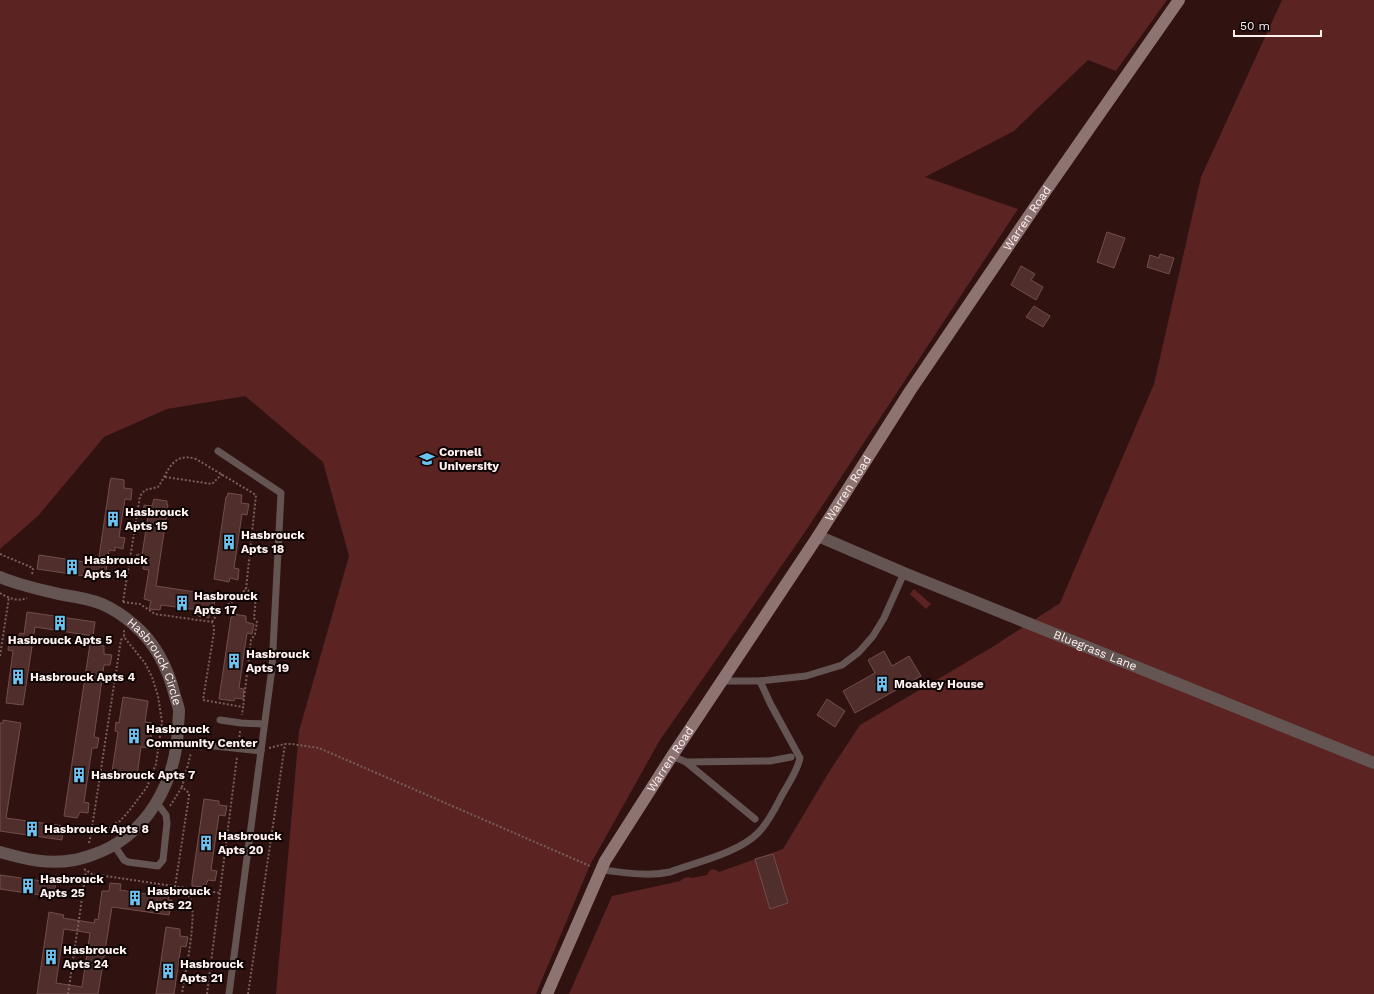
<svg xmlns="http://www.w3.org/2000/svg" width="1374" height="994" viewBox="0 0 1374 994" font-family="'Work Sans',sans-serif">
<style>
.grass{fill:#5b2322}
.building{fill:#4f2e2c;stroke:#724e4b;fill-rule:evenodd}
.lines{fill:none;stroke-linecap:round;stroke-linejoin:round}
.path{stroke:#785f5e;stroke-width:2;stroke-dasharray:2 2;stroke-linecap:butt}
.lane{stroke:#645452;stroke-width:7}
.street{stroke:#645452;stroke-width:12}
.secondary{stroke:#8d7371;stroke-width:12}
.labels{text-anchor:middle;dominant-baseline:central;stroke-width:4;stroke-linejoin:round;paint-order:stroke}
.street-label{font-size:12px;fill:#fef1f0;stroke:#0f0404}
.poi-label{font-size:12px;font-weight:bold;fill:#fef1f0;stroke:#0f0404;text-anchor:start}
</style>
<rect width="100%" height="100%" fill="#301211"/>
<g class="grass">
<polygon points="0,0 1167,0 1116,71 1088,60 1014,131 925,177 1018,209 803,535 660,740 590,865 536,994 276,994 299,731 349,556 323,462 245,396 167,409 104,437 38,516 0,549"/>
<path d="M1282 0H1374V994H569L612 896 680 881 684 878 690 877 692 878 707 875C709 869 714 867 719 872L783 849 829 772 860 725 994 646 1060 603 1154 384 1201 177Z"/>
<polygon points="914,589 931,604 926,609 910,594"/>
</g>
<g class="building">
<polygon points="1107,232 1125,238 1114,268 1097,262"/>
<polygon points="1160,254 1174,258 1169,274 1147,267 1150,255 1159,258"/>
<polygon points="1021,266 1035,274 1031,280 1043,287 1036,300 1011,285"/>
<polygon points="1034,306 1050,316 1043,327 1026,317"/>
<polygon points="111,478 124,480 124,488 132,489 131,500 125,499 119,537 125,538 123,549 115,547 115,551 109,550 105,579 37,569 39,555 98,564 110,482"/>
<polygon points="228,493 242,495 241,503 249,504 247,515 242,514 234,568 239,569 238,580 230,578 229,582 214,579 226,497 227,497"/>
<polygon points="154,499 167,501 167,505 168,505 156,586 216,595 213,610 210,610 209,618 198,616 199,610 161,605 160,610 149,609 151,601 144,599 149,570 143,569 143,565 135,564 137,554 142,555 148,516 143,515 144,505 152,506"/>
<polygon points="27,612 95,622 93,636 35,627 23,705 6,703 13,651 8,650 9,640 17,641 20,633 24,634"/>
<polygon points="233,614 246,616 246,622 254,624 252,634 247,633 239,688 244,689 243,699 235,698 234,701 219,699 231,617 232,617"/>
<polygon points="90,644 104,646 104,654 112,655 110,665 104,665 94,737 99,738 97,748 92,748 84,802 89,803 88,813 80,812 77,818 64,816"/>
<polygon points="884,651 892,666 909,656 921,676 855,713 843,691 875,673 868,660"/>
<polygon points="123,697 148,701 145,722 152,723 151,741 150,741 149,748 141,747 137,776 112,772 118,732 115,731 116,722 119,723"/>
<polygon points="827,699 845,711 835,727 817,715"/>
<polygon points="3,720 21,723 6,818 64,826 62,840 0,831 0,723 3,723"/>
<polygon points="204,799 219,801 219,805 227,806 225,816 219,815 211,870 217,871 215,881 208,880 205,887 192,886 192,881"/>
<polygon points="773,854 788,903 770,909 755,859"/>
<polygon points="0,875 56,883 53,897 0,889"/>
<path d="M110 883 121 884 120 890 159 896V890L170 892 168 900H172L169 915 112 907 98 994H37L49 912 64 915 63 918 94 923 95 919 98 920 102 891H109ZM64 929 90 933 82 987 56 983Z"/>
<polygon points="166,927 180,929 180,936 188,937 186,947 181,946 174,994 156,994"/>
</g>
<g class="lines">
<g class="path">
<polyline points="165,477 212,484 222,474"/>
<polyline points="0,554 33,568 32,575"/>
<path d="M0 593C8 598 18 602 27 598"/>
<polyline points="123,602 140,604 155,614 212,622 214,627 214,632 203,700 243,707 242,715"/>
<path d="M123 602 140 496 145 490 158 487C168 473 172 451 196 459L256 495 246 589 256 596 254 618 257 622 255 634 251 640 243 707"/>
<polyline points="212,622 219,611 236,599 246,589"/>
<polyline points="0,656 9,597"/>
<polyline points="239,741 240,731"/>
<polyline points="269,748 285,744 292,744 319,748 590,866"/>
<polyline points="170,806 182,787"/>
<polyline points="91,834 120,646 121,640 124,637"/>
<polyline points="89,843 91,834 99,833 120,821 129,811 147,787 156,764 162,722 158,696 152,677 145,663 124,637 124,630"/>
<polyline points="84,869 92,874 220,893"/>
<polyline points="175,887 189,796 189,793 182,787 191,753"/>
<path d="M179 888C183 891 188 893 190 898 198 915 185 973 182 994"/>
<polyline points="68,994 86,871"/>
<polyline points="207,994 237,757"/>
<polyline points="248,994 285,744"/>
</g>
<g class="lane">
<polyline points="218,451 281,493 272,668 261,751"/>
<polyline points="721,681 760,681 806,676 842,665 859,652 873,636 884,618 904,573"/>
<polyline points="220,720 241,723 264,724"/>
<polyline points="178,742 261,751 229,994"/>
<polyline points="672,756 686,762 770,761 791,757"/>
<polyline points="686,762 755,819"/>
<polyline points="114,845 124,860 128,862 158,866 163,860 167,823 166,815 157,803"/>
<path d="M601 870C623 872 647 877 670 872 697 862 738 853 758 833 768 823 775 809 781 797 788 784 797 772 800 758L770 703 760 681"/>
</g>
<g class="street">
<path id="s1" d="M818 536 904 573 1374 763"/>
<path id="s2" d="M0 577C21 586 42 590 64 595 77 597 90 599 102 604 113 609 124 616 133 624 155 642 168 668 175 696 176 700 178 705 179 710 179 716 178 723 178 728 176 783 146 837 92 855 86 857 80 859 74 860 48 865 25 859 0 852"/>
</g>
<path class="secondary" id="s3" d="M547 994 605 861 672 756 818 536 910 391 1045 192 1179 0"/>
</g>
<defs>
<g id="university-bare" transform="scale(1.2)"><path d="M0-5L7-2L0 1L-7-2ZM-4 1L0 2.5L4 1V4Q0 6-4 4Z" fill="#6bc3f2" stroke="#0f0404" stroke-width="2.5" paint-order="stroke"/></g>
<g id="building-bare" transform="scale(1.2)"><path d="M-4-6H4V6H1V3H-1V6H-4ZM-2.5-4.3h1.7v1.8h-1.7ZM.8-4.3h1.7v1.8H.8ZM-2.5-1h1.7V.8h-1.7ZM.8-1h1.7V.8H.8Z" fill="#6bc3f2" stroke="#0f0404" stroke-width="2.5" paint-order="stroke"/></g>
</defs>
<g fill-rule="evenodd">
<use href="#university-bare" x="427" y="459"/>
<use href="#building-bare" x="113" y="519"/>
<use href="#building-bare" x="229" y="542"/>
<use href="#building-bare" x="72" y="567"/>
<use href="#building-bare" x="182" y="603"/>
<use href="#building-bare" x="60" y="623"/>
<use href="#building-bare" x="234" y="661"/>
<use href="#building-bare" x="18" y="677"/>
<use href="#building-bare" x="882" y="684"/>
<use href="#building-bare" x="134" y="736"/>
<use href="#building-bare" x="79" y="775"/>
<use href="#building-bare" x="32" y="829"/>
<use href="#building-bare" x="206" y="843"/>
<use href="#building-bare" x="28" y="886"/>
<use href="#building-bare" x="135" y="898"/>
<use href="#building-bare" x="51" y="957"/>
<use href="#building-bare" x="168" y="971"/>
</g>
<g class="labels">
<g class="street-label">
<text stroke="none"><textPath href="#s3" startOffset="914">Warren Road</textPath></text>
<text stroke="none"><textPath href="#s3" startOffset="590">Warren Road</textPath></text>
<text stroke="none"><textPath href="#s1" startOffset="300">Bluegrass Lane</textPath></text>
<text stroke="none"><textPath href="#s2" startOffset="187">Hasbrouck Circle</textPath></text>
<text stroke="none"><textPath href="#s3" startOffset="266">Warren Road</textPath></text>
</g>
<g class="poi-label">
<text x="439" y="452">Cornell<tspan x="439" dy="14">University</tspan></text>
<text x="125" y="512">Hasbrouck<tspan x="125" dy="14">Apts 15</tspan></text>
<text x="241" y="535">Hasbrouck<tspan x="241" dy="14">Apts 18</tspan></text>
<text x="84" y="560">Hasbrouck<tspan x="84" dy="14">Apts 14</tspan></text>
<text x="194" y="596">Hasbrouck<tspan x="194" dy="14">Apts 17</tspan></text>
<text x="60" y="640" text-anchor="middle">Hasbrouck Apts 5</text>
<text x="246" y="654">Hasbrouck<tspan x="246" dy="14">Apts 19</tspan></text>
<text x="30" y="677">Hasbrouck Apts 4</text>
<text x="894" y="684">Moakley House</text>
<text x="146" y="729">Hasbrouck<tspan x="146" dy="14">Community Center</tspan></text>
<text x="91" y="775">Hasbrouck Apts 7</text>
<text x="44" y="829">Hasbrouck Apts 8</text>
<text x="218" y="836">Hasbrouck<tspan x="218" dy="14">Apts 20</tspan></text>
<text x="40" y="879">Hasbrouck<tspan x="40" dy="14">Apts 25</tspan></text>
<text x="147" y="891">Hasbrouck<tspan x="147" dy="14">Apts 22</tspan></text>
<text x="63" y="950">Hasbrouck<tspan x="63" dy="14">Apts 24</tspan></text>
<text x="180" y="964">Hasbrouck<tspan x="180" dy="14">Apts 21</tspan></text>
</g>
</g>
<path d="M1234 30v6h87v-6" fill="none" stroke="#fef1f0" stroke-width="2"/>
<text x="1240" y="30" font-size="12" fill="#fef1f0" stroke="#0f0404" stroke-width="3" paint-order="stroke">50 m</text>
</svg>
